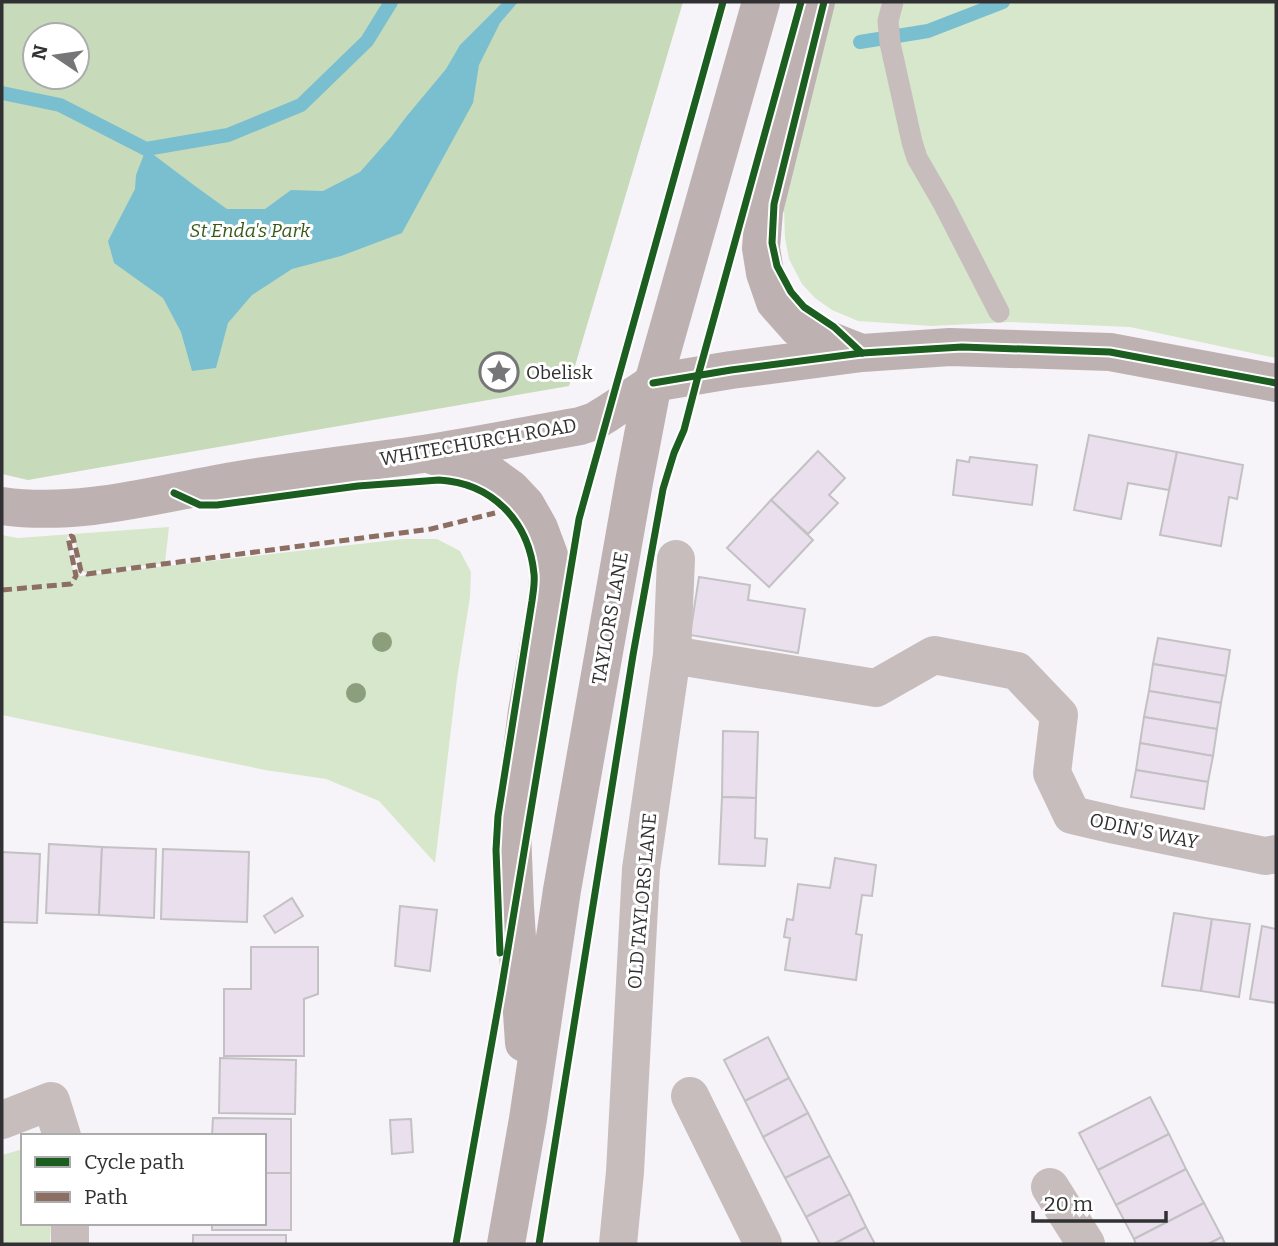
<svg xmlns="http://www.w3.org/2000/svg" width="1278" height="1246" viewBox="0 0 1278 1246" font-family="Bitter,serif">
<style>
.green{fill:#d7e7cc}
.forest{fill:#c7dbba;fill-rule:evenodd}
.water{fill:#7abfcf}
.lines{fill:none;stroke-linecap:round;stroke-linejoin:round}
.stream{stroke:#7abfcf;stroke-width:14}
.building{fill:#e9dfed;stroke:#c3c1c4;stroke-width:2}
.lane{stroke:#c7bdbd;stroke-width:21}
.street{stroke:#c7bdbd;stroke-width:38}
.secondary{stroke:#beb1b2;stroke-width:38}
.quiet{stroke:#8d6e63;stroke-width:5;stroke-dasharray:10 5;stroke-linecap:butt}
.cycleway-casing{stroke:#fff;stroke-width:11}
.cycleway{stroke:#1b5e20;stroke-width:7}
.tree{fill:#8c9f7d}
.labels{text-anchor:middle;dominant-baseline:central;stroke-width:6;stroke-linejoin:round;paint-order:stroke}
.park-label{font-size:19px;font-style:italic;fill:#365918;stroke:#fff}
.poi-label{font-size:19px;fill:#313032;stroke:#fff;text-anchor:start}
.street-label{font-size:19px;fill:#313032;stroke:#fff}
</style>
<rect width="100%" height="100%" fill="#f6f4f8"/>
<g class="green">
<polygon points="833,2 1276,2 1276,358 1130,327 1011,322 932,326 858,321 832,310 815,298 802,284 789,259 785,238 784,209"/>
<polygon points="169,527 165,563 90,572 84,572 81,568 74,536 67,537 73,570 78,570 80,576 403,539 437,539 460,551 471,572 470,597 457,679 435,863 379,801 326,779 265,770 2,715 2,535 18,538"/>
<polygon points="23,1149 23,1223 51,1223 50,1244 2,1244 2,1155"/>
</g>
<path class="forest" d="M2 2H683L569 386 28 480 2 474ZM35 35H77V77H35Z"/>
<polygon class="water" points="503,2 518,2 500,23 479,65 473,103 402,233 341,256 292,269 252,295 228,323 216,368 192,371 181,332 163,298 114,263 108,241 135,189 136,175 146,149 195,186 227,209 265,209 291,190 323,191 360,172 391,137 406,117 446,69 460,45"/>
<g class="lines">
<g class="stream">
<polyline points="860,42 928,31 1003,2"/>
<polyline points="2,93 60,105 146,149 228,135 301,105 367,41 391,2"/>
</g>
</g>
<g class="building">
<polygon points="1089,435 1177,452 1169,490 1128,483 1121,519 1074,510"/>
<polygon points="818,451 845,478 829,495 838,503 808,534 771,500"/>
<polygon points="1177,452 1243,465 1237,499 1229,497 1221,546 1160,535"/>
<polygon points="970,457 1037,465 1032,505 953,495 957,460 969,462"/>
<polygon points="771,500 813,540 769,587 727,548"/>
<polygon points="699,577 750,585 748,600 805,609 798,653 690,635"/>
<polygon points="1158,638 1230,650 1226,676 1153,664"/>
<polygon points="1153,664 1226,676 1221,703 1149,691"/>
<polygon points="1149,691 1221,703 1217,729 1144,717"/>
<polygon points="1144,717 1217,729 1213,756 1140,743"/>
<polygon points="723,731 758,732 756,798 722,797"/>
<polygon points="1140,743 1213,756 1208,782 1136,770"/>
<polygon points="1136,770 1208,782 1204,809 1131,797"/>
<polygon points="722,797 756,798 755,838 767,839 765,866 719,864"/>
<polygon points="49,844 102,847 99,915 46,913"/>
<polygon points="102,847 156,849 154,918 99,915"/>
<polygon points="163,849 249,852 247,922 161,919"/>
<polygon points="2,852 40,854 37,923 2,922"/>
<polygon points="835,858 876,865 872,896 862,895 856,934 862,935 856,980 785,970 790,938 784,937 787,919 793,920 798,884 830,888"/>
<polygon points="292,898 303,916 275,933 264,916"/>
<polygon points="400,906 437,910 430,971 395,966"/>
<polygon points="1174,913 1212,919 1201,991 1162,986"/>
<polygon points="1212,919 1250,924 1239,997 1201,991"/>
<polygon points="1262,926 1276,929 1276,1003 1250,999"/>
<polygon points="251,947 318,947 318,994 304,999 304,1056 224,1056 224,989 251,989"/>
<polygon points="768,1037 789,1078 745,1101 724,1060"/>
<polygon points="220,1058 296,1060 295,1114 219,1113"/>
<polygon points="789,1078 808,1113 763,1137 745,1101"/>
<polygon points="1150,1097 1169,1134 1098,1170 1079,1133"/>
<polygon points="808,1113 830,1156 785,1178 763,1137"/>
<polygon points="213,1118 291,1119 291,1173 264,1173 264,1136 212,1136"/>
<polygon points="411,1119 413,1152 392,1154 390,1120"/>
<polygon points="1169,1134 1186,1169 1116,1205 1098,1170"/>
<polygon points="830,1156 850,1194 806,1217 785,1178"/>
<polygon points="1186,1169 1204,1203 1134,1239 1116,1205"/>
<polygon points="264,1173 291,1173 291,1230 212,1230 212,1223 264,1223"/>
<polygon points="850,1194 866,1227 834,1244 820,1244 806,1217"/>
<polygon points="1204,1203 1222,1237 1208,1244 1136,1244 1134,1239"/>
<polygon points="866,1227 875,1244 834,1244"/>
<rect x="193" y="1235" width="93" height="9"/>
<polygon points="1222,1237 1225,1244 1208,1244"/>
</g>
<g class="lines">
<polyline class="lane" points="893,2 888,21 890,43 912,142 917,158 943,203 999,312"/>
<g class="street">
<polyline points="672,655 876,688 934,655 1017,671 1059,715 1052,773 1072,815 1115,825 1265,856 1276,854"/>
<polyline points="690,1096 763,1244"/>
<polyline points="2,1120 51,1101 62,1136"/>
<polyline points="1050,1187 1086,1244"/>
<polyline points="70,1223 70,1244"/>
<polyline points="618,1244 625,1172 641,869 672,655 676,559"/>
</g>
<g class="secondary">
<polyline points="816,2 764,211 761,248 765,273 775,302 798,328 856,351"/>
<polyline points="434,456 473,465 486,471 511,489 526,505 539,528 549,555 547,598 527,711 512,830 515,907 524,1043"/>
<path d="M2 506C80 517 157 494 233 481 297 470 360 463 423 454 476 446 528 435 580 426L595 421 608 413 653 383 731 370 862 353 950 347 1110 352 1276 383"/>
<polyline points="506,1244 528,1119 562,890 634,482 653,383 761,2"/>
</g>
<polyline class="quiet" points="2,590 71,584 76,576 68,537 71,536 73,537 81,571 87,574 431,529 495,513"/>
<g class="cycleway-casing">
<g id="cycleway">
<polyline points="824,2 774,204 772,243 777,266 791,292 804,307 834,327 862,353"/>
<polyline points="653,383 731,370 862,353 962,347 1110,352 1276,383"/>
<path d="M174 493 200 505H217L358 486 439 480C492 483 529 521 534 574 535 583 533 593 532 601L498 816 496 850 500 953"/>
<polyline points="456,1244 501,991 579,519 723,2"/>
<polyline points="539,1244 633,655 663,489 674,453 684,430 698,376 801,2"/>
</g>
</g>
<use href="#cycleway" class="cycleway"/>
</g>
<g class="tree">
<circle cx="382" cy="642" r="10"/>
<circle cx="356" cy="693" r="10"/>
</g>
<defs>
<g id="sight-ring" transform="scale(2.0125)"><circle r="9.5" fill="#fff" stroke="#767577" stroke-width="1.5"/><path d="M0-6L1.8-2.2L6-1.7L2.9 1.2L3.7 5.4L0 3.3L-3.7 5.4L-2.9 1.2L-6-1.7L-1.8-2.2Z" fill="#767577"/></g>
</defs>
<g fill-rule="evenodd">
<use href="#sight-ring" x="499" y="372"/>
</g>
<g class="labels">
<g class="park-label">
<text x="250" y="230">St Enda's Park</text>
</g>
<g class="poi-label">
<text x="526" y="372">Obelisk</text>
</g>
<g class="street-label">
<text transform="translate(478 442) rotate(-10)">WHITECHURCH ROAD</text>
<text transform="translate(610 618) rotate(-80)">TAYLORS LANE</text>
<text transform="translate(1144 831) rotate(12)">ODIN'S WAY</text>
<text transform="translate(642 901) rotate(-85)">OLD TAYLORS LANE</text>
</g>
</g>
<rect width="1278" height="1246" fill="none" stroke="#313032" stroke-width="7"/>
<rect x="21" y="1134" width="245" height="91" fill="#ffffff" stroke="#adacad" stroke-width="2"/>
<rect x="35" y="1157" width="35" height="10" fill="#1b5e20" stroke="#adacad" stroke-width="2"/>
<text x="84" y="1169" font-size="21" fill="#313032">Cycle path</text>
<rect x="35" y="1192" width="35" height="10" fill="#8d6e63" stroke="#adacad" stroke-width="2"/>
<text x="84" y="1204" font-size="21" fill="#313032">Path</text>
<g transform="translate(56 56) rotate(283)"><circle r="33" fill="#ffffff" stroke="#adacad" stroke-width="2"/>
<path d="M0-5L12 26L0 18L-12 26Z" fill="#767577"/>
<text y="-10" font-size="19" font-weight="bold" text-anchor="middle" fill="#313032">N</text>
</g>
<path d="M1033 1211v10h133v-10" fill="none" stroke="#313032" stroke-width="3.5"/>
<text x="1044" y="1211" font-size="21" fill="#313032" stroke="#ffffff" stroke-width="5" paint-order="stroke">20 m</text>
</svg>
